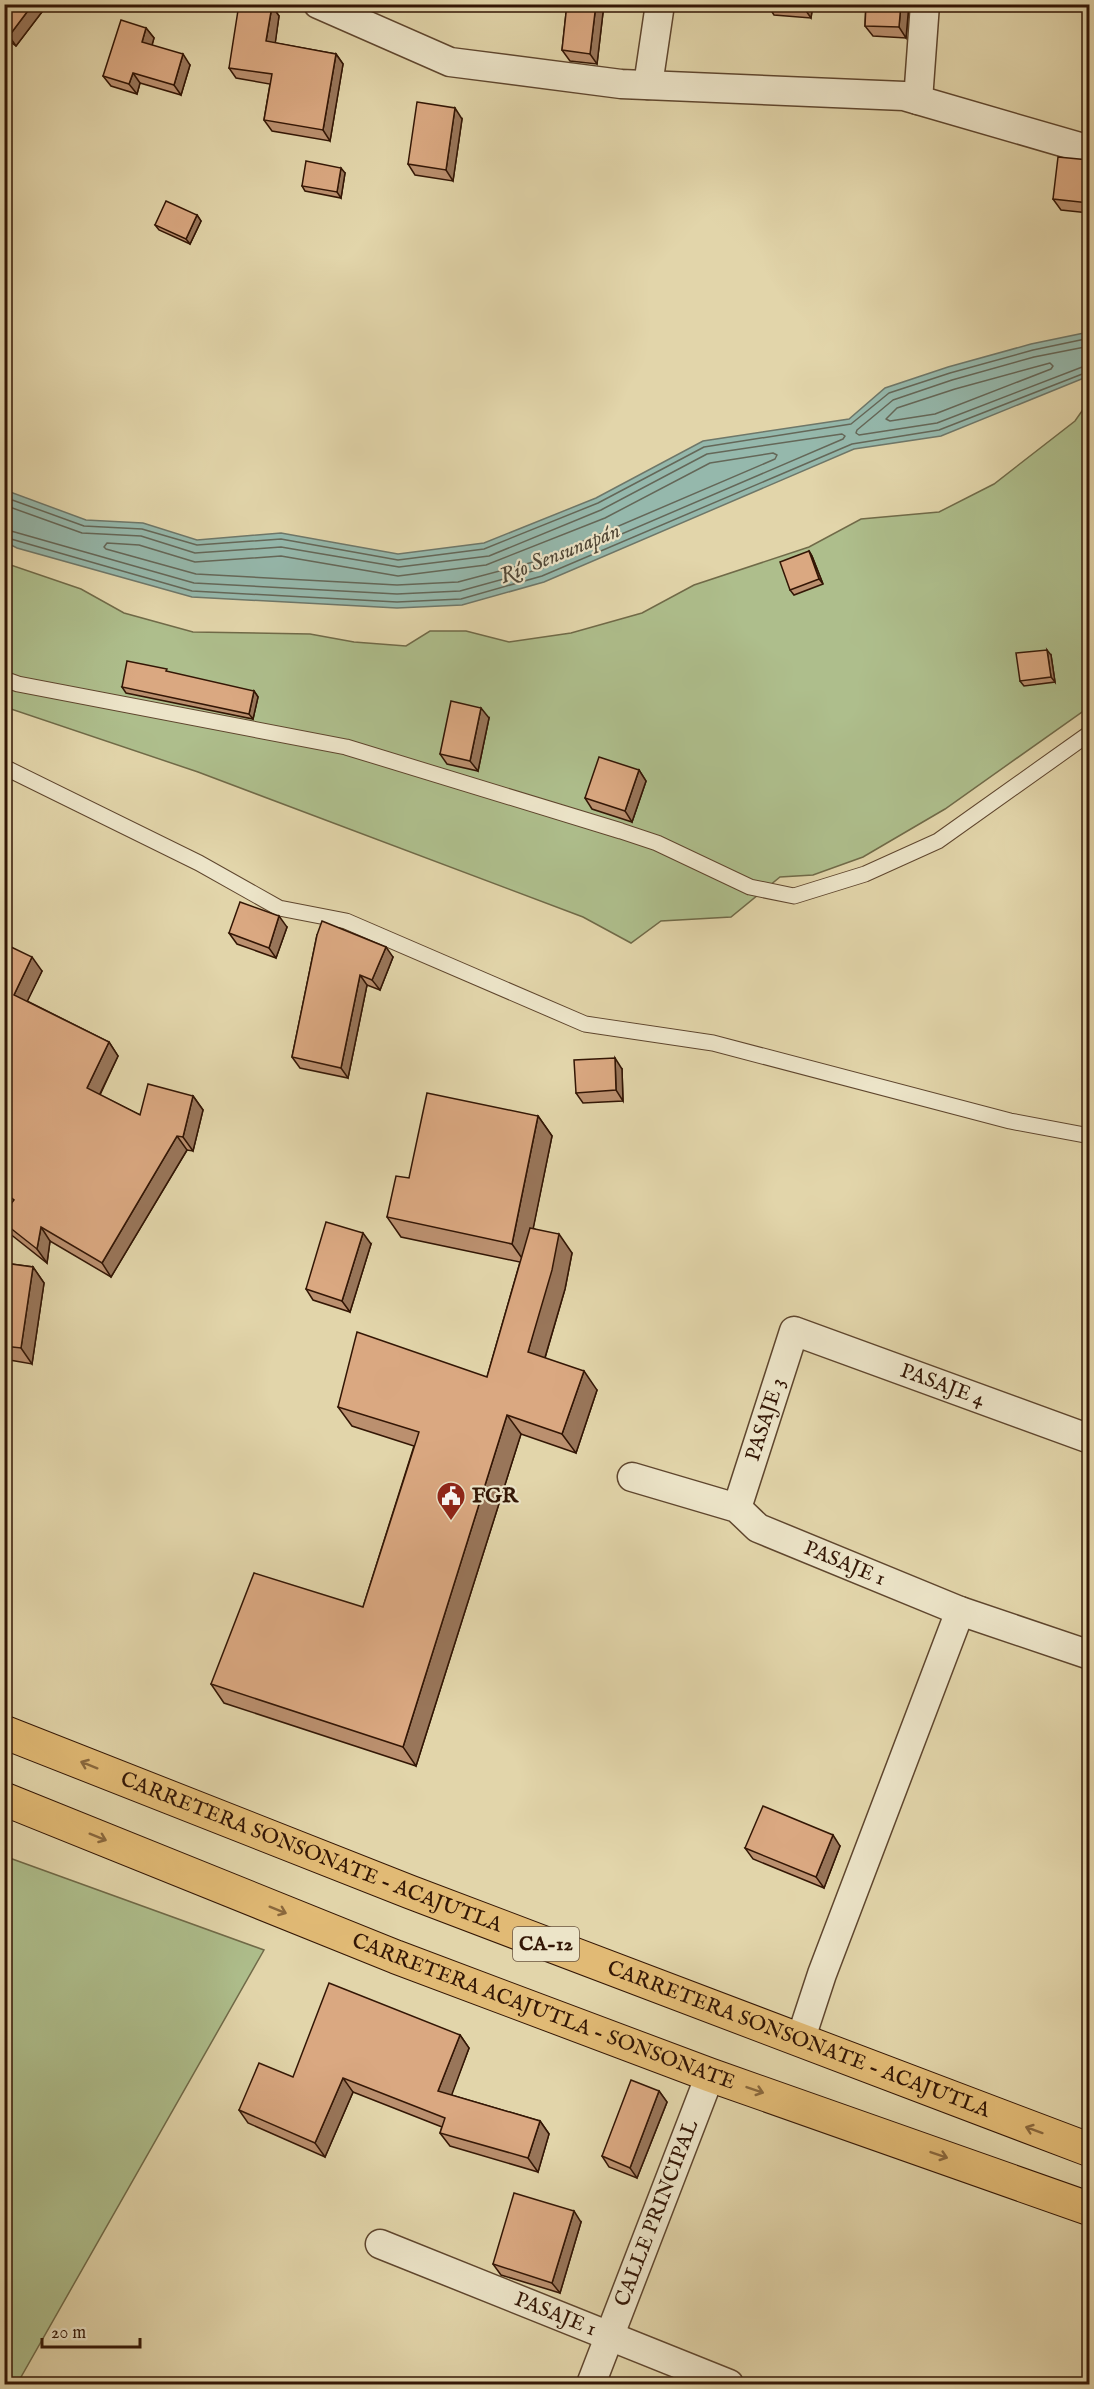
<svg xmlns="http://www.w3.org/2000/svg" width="1094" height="2389" viewBox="0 0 1094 2389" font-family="'IM FELL English',serif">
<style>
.green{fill:#aebe8c;stroke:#706a48;stroke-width:1.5}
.water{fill:#95b8ac;stroke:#6e7769;stroke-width:1.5}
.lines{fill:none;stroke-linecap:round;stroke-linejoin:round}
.shore{stroke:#646758;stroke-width:1.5}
.service-casing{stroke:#5f462e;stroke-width:17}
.minor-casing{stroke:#5f462e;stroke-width:31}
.trunk-casing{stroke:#331605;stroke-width:35}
.service{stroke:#ece4c8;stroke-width:15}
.minor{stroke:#ece4c8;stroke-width:28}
.trunk{stroke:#e1ba75;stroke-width:33}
.wall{fill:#bb906f;stroke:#331605;stroke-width:1.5}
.shaded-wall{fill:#99765a;stroke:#331605;stroke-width:1.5}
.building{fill:#daa881;stroke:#331605;stroke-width:1.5}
.oneway{stroke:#8a683d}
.labels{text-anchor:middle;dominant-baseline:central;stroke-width:4.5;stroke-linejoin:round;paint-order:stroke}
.shield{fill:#ece4c8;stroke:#6a5440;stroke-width:1.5}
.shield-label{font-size:20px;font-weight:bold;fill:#331605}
.street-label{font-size:21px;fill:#331605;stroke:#ece4c8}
.poi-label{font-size:21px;font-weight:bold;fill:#331605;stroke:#ece4c8;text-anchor:start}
.water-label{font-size:22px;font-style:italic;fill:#504737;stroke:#ece4c8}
</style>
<rect width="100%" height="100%" fill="#e2d5aa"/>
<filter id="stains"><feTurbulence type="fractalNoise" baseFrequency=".00333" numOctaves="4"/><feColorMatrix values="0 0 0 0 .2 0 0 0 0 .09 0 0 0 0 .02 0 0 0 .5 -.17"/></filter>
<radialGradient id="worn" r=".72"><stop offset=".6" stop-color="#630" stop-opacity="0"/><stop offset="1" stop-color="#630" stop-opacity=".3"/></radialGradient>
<g class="green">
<polygon points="1089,401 1089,707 945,809 863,857 813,875 780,877 731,917 661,921 631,943 583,917 198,772 5,707 5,563 81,589 124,613 193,632 310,634 354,642 406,646 430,631 466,631 509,642 571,633 642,613 694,585 809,547 861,519 939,512 994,484 1075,421"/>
<polygon points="4,1856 264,1950 17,2384 4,2384"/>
</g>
<polygon class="water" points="1089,332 1089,376 941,436 854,449 544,582 462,605 397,608 192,597 17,548 5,542 5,490 86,520 143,523 197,540 281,533 398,554 484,543 596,498 703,441 849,419 885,388 948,367 1031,344"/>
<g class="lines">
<g class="shore">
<polyline points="1090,346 1034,357 952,380 893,400 857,430 856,433 859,435 937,423 1090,364"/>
<polygon points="1050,363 1053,366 1051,369 935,414 890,421 886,419 897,408 955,389"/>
<polygon points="773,453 777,455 775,459 537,561 458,582 397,585 196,574 106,549 104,547 107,543 139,545 195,562 281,556 398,576 486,565 605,518 710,463"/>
<polyline points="4,497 84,526 142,529 197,545 281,539 398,560 484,549 598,503 704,447 851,424 889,393 950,373 1033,350 1090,338"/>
<polyline points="4,505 82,533 141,536 195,553 281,547 399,567 489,556 601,510 707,454 842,434 845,436 843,439 540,569 460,591 397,594 194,583 4,529"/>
<polyline points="4,537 192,591 397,602 461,599 542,576 852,444 939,430 1090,371"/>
</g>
<g class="service-casing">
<g id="service">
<polyline points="4,679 18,684 346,747 621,831 657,843 750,887 794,896 865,874 938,841 1090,733"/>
<polyline points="4,767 199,863 279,908 346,921 585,1024 713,1043 1010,1121 1090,1136"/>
</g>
</g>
<g class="minor-casing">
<g id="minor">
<polyline points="318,4 450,62 621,84 904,96 1090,150"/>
<polyline points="648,85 660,4"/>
<polyline points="918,100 925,4"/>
<path id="s1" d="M632 1477 737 1508 758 1528 960 1611 1090 1655"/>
<path id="s2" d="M737 1508 794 1331 1090 1439"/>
<polyline points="800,2041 822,1974 960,1611"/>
<path id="s3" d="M380 2244 729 2384"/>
<path id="s4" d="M591 2384 710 2075"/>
</g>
</g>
<g class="trunk-casing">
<g id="trunk">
<path id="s5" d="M4 1732 410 1892 1090 2150"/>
<path id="s6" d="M4 1799 396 1957 710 2075 1090 2209"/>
</g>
</g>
<use href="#service" class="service"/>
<use href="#minor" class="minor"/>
<use href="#trunk" class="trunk"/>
</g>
<g class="wall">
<polygon points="4,4 48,4 16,46 4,37"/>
<polygon points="567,4 604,4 597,64 570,61 562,50"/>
<polygon points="767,4 813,4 811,18 774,15"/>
<polygon points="866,4 909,4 906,38 873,36 865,26"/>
<polygon points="272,6 279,16 275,43 336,54 343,64 330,141 272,131 264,120 270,84 236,78 229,68"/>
<polygon points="146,28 154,38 152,45 190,65 181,95 140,83 137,94 111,86 103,76"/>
<polygon points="462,119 453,181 415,175 408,164"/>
<polygon points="1089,160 1089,213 1061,210 1053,199"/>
<polygon points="345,173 341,198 305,191 302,186"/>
<polygon points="197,215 201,221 190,244 159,230 155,225"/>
<polygon points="809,551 812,556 823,584 794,595 790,590"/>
<polygon points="1051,655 1055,682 1024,686 1020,681"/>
<polygon points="122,687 254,691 258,697 253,719 126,693"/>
<polygon points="489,718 478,771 447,764 440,754"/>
<polygon points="639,770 646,781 632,822 592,809 585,798"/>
<polygon points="287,927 276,958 237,944 229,933"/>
<polygon points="317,935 393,957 380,990 367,985 348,1078 300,1068 292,1057"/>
<polygon points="4,949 42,971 27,1001 109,1042 118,1056 100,1095 140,1115 193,1096 203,1110 193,1151 187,1150 111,1277 50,1241 47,1263 9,1233 4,1227 4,1213 11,1204 4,1199"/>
<polygon points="622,1069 623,1101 583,1103 576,1093"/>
<polygon points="538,1116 552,1136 533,1228 572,1253 565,1289 545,1358 597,1390 576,1453 521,1434 416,1766 224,1703 211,1684 363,1607 414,1446 352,1426 338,1407 487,1377 520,1262 401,1237 387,1217 409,1178"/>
<polygon points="371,1244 350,1312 313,1300 306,1289"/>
<polygon points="4,1263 33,1267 44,1283 32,1364 4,1359"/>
<polygon points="840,1846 824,1888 753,1859 745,1848"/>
<polygon points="460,2035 469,2048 451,2095 540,2121 549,2134 538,2172 450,2146 440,2133 442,2127 353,2092 325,2157 248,2123 239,2110 293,2077"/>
<polygon points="659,2091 667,2102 637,2178 609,2167 602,2156"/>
<polygon points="581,2222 560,2293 501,2275 493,2264"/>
</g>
<g class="shaded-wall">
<polygon points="33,4 48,4 16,46 9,36"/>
<polygon points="596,4 604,4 597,64 590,54"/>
<polygon points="804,4 813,4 811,18 804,8"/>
<polygon points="901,4 909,4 906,38 899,27"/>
<polygon points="272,6 279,16 274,52 266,41"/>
<polygon points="146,28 154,38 150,52 142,42"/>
<polygon points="183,54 190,65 181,95 174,85"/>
<polygon points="336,54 343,64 330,141 323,130"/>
<polygon points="133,73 140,83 137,94 129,84"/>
<polygon points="455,108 462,119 453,181 446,170"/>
<polygon points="341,168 345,173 341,198 337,192"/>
<polygon points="197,215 201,221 190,244 186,239"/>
<polygon points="809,551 812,556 823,584 819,579"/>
<polygon points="1047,650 1051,655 1055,682 1051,677"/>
<polygon points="254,691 258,697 253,719 249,714"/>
<polygon points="481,708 489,718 478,771 470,761"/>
<polygon points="639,770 646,781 632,822 625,811"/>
<polygon points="279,916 287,927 276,958 269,948"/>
<polygon points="386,947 393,957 380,990 372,980"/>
<polygon points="32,957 42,971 24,1008 14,995"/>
<polygon points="360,975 367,985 348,1078 341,1068"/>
<polygon points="109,1042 118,1056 96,1102 87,1088"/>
<polygon points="615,1058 622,1069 623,1101 616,1090"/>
<polygon points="193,1096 203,1110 193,1151 183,1137"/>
<polygon points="538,1116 552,1136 526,1264 512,1244"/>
<polygon points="177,1136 187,1150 111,1277 102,1263"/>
<polygon points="41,1227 50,1241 47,1263 37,1249"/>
<polygon points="363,1233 371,1244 350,1312 342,1301"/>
<polygon points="559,1234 572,1253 565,1289 541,1371 528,1352"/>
<polygon points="33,1267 44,1283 32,1364 21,1348"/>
<polygon points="584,1371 597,1390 576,1453 562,1434"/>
<polygon points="507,1415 521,1434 416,1766 403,1747"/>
<polygon points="833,1835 840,1846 824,1888 816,1877"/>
<polygon points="460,2035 469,2048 448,2105 438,2091"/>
<polygon points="343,2078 353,2092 325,2157 315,2143"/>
<polygon points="659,2091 667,2102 637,2178 630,2168"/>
<polygon points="540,2121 549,2134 538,2172 528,2158"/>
<polygon points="574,2211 581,2222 560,2293 552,2283"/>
</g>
<g class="building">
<polygon points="4,4 33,4 9,36 4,32"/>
<polygon points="239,4 263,4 272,6 266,41 336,54 323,130 264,120 272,74 229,68"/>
<polygon points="567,4 596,4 590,54 562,50"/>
<polygon points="772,4 804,4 804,8"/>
<polygon points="866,4 901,4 899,27 865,26"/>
<polygon points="121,20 146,28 142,42 183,54 174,85 133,73 129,84 103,76"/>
<polygon points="417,102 455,108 446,170 408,164"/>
<polygon points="1058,157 1089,160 1089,203 1053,199"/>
<polygon points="306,161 341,168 337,192 302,186"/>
<polygon points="166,201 197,215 186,239 155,225"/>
<polygon points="809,551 819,579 790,590 780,562"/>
<polygon points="1047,650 1051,677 1020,681 1016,653"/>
<polygon points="127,661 167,669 166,671 254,691 249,714 122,687"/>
<polygon points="451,701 481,708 470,761 440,754"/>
<polygon points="599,757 639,770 625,811 585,798"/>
<polygon points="240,902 279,916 269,948 229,933"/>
<polygon points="322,921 386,947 372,980 360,975 341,1068 292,1057 317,935"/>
<polygon points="7,945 32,957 14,995 109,1042 87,1088 140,1115 148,1084 193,1096 183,1137 177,1136 102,1263 41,1227 37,1249 4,1223 4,1213 14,1200 4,1192 4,949"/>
<polygon points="615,1058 616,1090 576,1093 574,1060"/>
<polygon points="427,1093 538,1116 512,1244 387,1217 396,1176 409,1178"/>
<polygon points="326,1222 363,1233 342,1301 306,1289"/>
<polygon points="530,1228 559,1234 552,1270 528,1352 584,1371 562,1434 507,1415 403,1747 211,1684 254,1573 363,1607 419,1432 338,1407 357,1332 487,1377"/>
<polygon points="4,1263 33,1267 21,1348 4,1346"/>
<polygon points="763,1806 833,1835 816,1877 745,1848"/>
<polygon points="329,1983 460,2035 438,2091 540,2121 528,2158 440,2133 445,2118 343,2078 315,2143 239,2110 259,2063 293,2077"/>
<polygon points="631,2080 659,2091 630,2168 602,2156"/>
<polygon points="514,2193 574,2211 552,2283 493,2264"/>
</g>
<defs><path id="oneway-shaft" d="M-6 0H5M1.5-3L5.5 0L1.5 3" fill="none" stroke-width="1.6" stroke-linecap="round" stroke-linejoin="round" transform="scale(1.5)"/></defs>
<g class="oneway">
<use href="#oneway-shaft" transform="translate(89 1765) rotate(-158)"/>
<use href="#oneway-shaft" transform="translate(98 1837) rotate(22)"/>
<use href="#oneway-shaft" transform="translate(278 1910) rotate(22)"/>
<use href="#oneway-shaft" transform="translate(755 2090) rotate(19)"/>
<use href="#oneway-shaft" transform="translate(1034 2130) rotate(-160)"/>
<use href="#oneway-shaft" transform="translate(939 2155) rotate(19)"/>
</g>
<defs>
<g id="civic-pin" transform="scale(1.5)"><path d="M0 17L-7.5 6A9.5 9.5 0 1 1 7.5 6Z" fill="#8f2418" stroke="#ece4c8"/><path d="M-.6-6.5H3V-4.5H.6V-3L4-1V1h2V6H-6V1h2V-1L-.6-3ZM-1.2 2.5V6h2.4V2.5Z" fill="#fff"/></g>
</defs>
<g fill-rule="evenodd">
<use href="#civic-pin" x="451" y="1496"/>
</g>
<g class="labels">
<rect class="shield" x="513" y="1927" width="66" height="34" rx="4.5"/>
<g class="shield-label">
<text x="546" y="1944">CA-12</text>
</g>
<g class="street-label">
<text stroke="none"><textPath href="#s2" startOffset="344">PASAJE 4</textPath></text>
<text stroke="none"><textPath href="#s2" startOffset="93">PASAJE 3</textPath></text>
<text stroke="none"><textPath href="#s1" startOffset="232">PASAJE 1</textPath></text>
<text stroke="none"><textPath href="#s5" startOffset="330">CARRETERA SONSONATE - ACAJUTLA</textPath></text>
<text stroke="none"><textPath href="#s6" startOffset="580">CARRETERA ACAJUTLA - SONSONATE</textPath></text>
<text stroke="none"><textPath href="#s5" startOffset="852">CARRETERA SONSONATE - ACAJUTLA</textPath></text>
<text stroke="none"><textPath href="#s4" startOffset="183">CALLE PRINCIPAL</textPath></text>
<text stroke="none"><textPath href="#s3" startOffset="189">PASAJE 1</textPath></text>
</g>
<g class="poi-label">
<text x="472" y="1496">FGR</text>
</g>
<g class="water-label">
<text transform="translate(560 554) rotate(-22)">Río Sensunapán</text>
</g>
</g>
<rect width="1094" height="2389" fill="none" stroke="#e2d5aa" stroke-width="24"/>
<rect x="6" y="6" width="1082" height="2377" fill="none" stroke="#331605" stroke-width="3"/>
<rect x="12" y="12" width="1070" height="2365" fill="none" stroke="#331605" stroke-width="1.5"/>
<path d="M42 2338v9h98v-9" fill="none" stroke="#331605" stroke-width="3"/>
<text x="51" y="2338" font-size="18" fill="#331605" stroke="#ece4c8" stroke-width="4.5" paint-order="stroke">20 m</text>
<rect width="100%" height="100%" filter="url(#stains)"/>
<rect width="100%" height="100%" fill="url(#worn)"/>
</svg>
